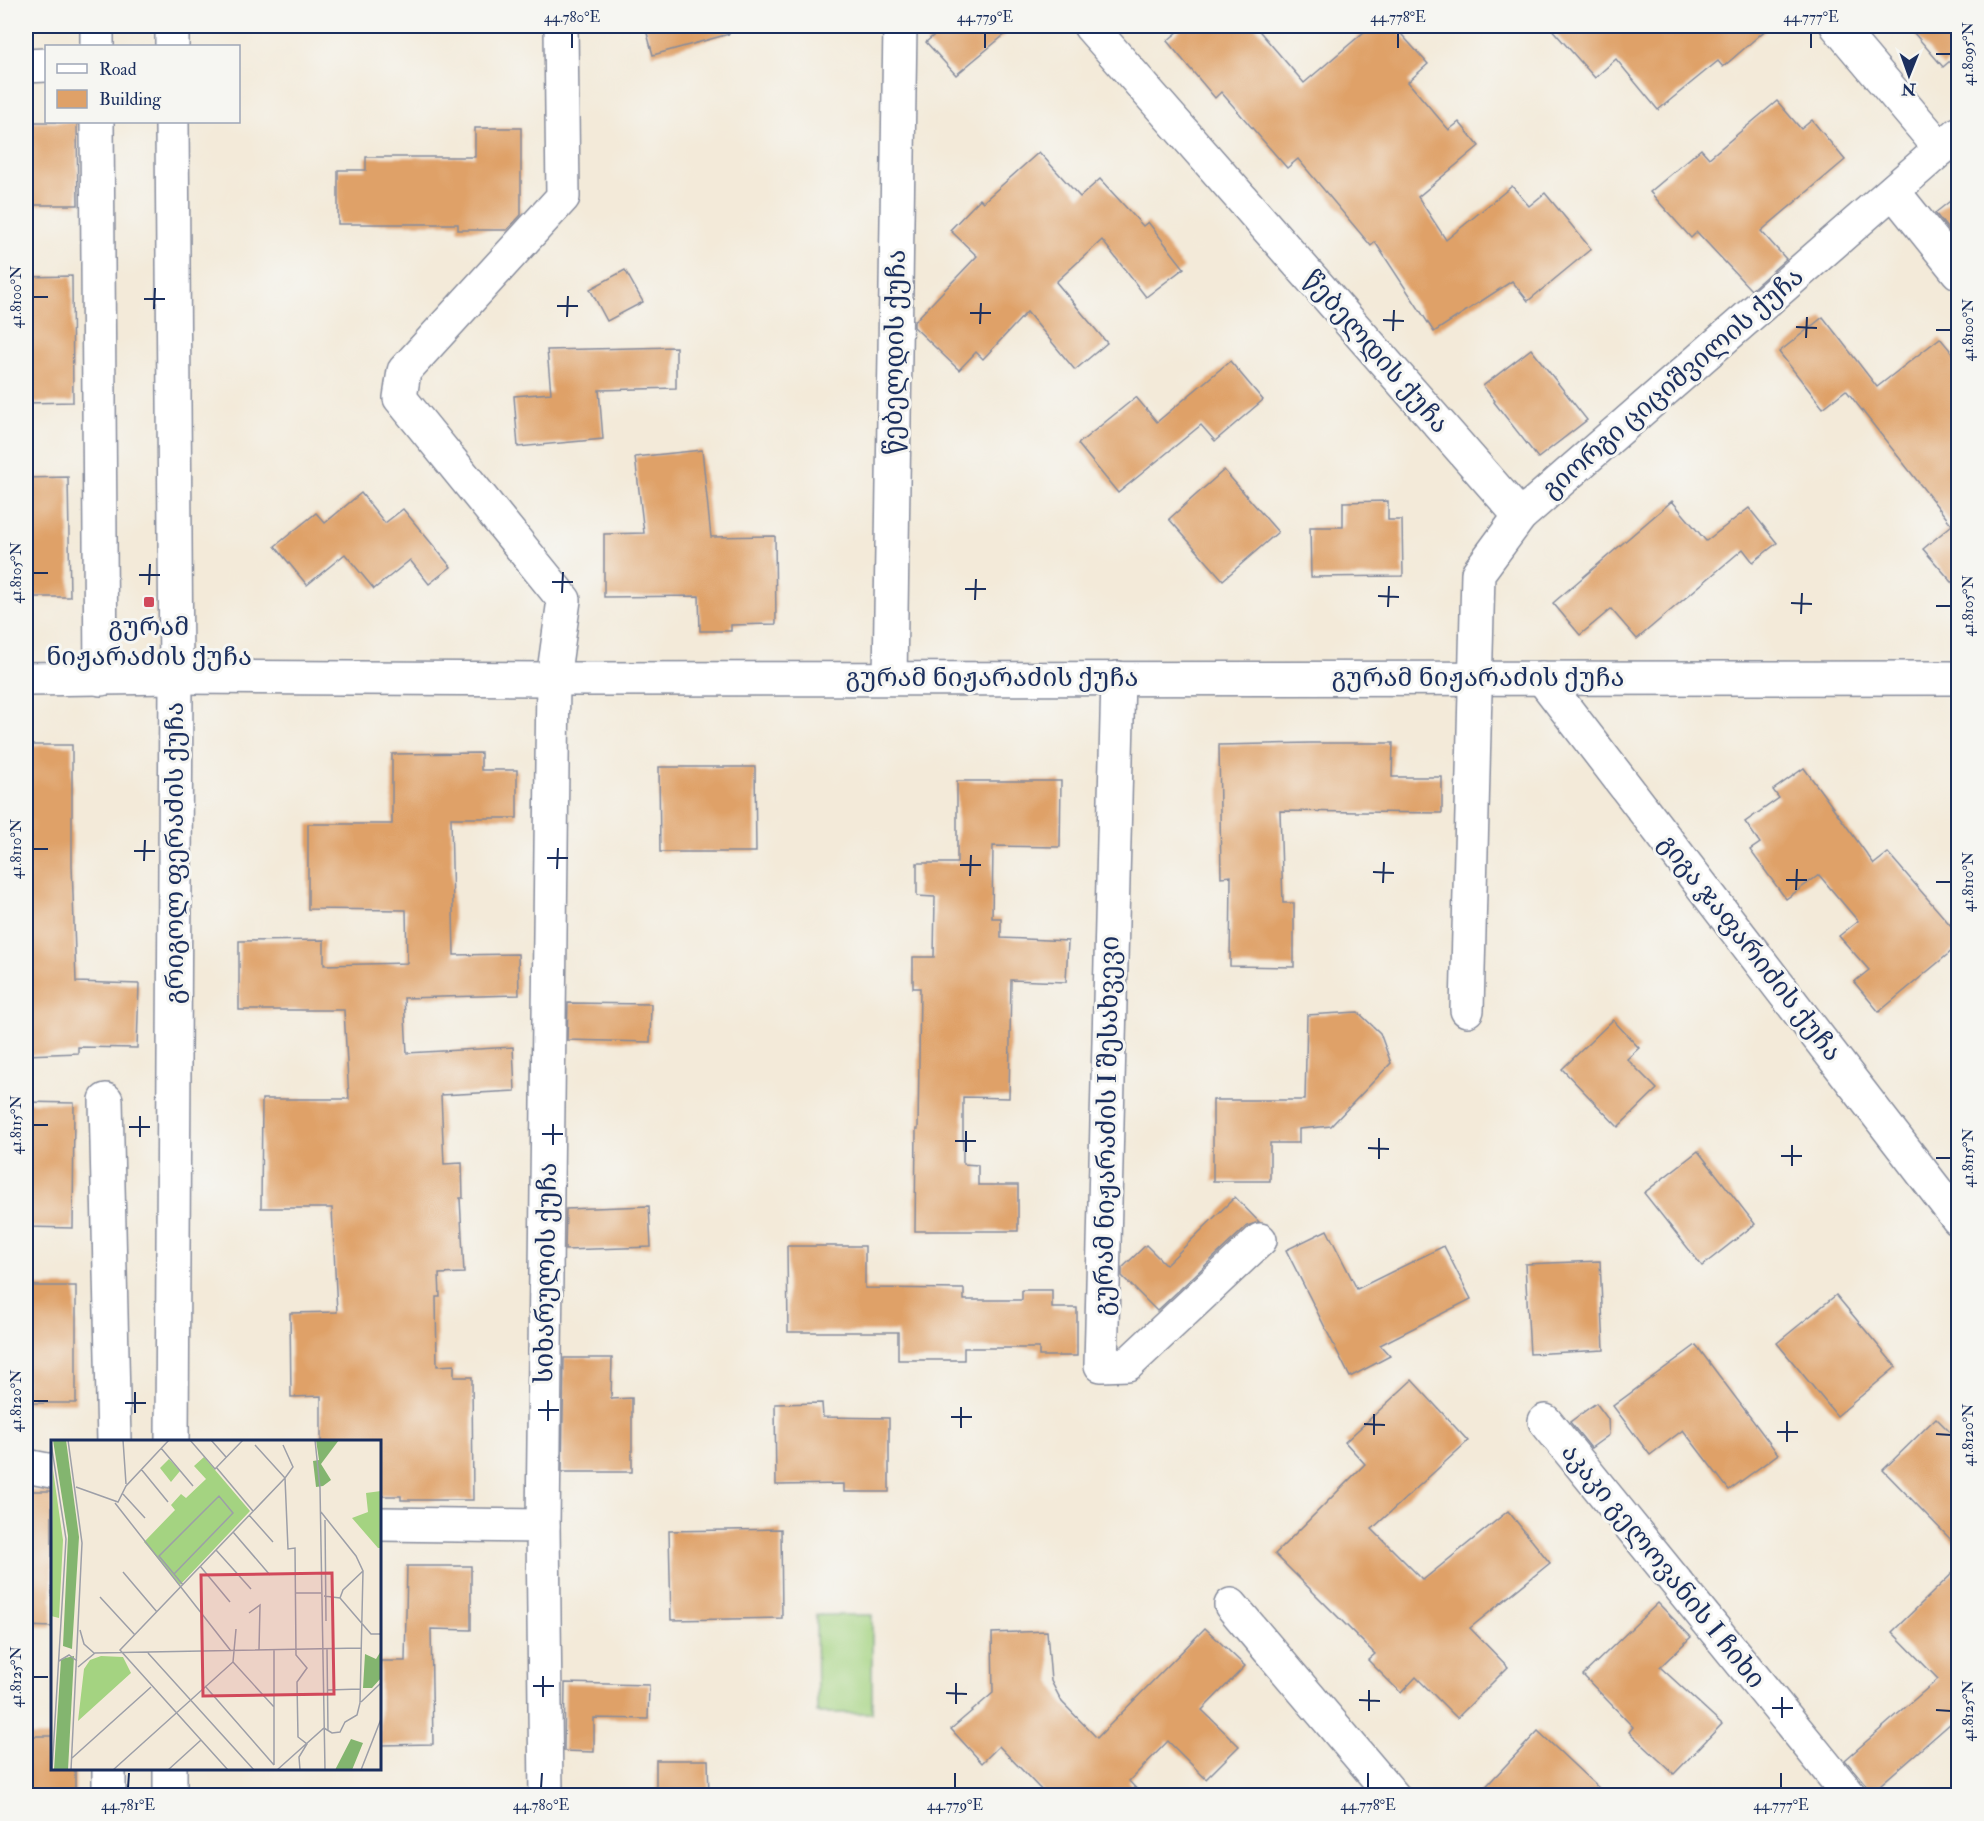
<svg xmlns="http://www.w3.org/2000/svg" width="1984" height="1821" viewBox="0 0 1984 1821" font-family="'IM FELL Double Pica','Noto Serif Georgian',serif">
<style>
.pitch{fill:#a4d381;stroke:#608170;stroke-width:1.5}
.building{fill:#dfa168}
.lines{fill:none;stroke-linecap:round;stroke-linejoin:round}
.minor-casing{stroke:#878c9c;stroke-width:36}
.tertiary-casing{stroke:#878c9c;stroke-width:36}
.minor{stroke:#fff;stroke-width:33}
.tertiary{stroke:#fff;stroke-width:33}
.ticks{fill:none;stroke:#1b2f5e;stroke-width:2}
.poi-dot{fill:#d1495b;stroke:#f6f6f2;stroke-width:2}
.labels{text-anchor:middle;dominant-baseline:central;stroke-width:6;stroke-linejoin:round;paint-order:stroke}
.street-label{font-size:26px;fill:#1b2f5e;stroke:#f6f6f2}
.poi-label{font-size:26px;fill:#1b2f5e;stroke:#f6f6f2}
.inset-road{fill:none;stroke:#9d9fa8;stroke-width:1.5}
.view{fill:#d1495b;fill-opacity:0.15;stroke:#d1495b;stroke-width:3}
.inset-edge{fill:none;stroke:#1b2f5e;stroke-width:3}
.neatline{fill:none;stroke:#1b2f5e;stroke-width:2}
.ticks-label{font-size:15px;text-anchor:middle;fill:#1b2f5e}
</style>
<rect width="100%" height="100%" fill="#f6f6f2"/>
<filter id="ink" filterUnits="userSpaceOnUse"><feTurbulence type="fractalNoise" baseFrequency=".0167" numOctaves="2"/><feDisplacementMap in="SourceGraphic" scale="12" xChannelSelector="R" yChannelSelector="G"/><feConvolveMatrix kernelMatrix="1 2 1 2 8 2 1 2 1" color-interpolation-filters="sRGB"/></filter>
<filter id="wash" filterUnits="userSpaceOnUse"><feTurbulence type="fractalNoise" baseFrequency=".008" numOctaves="4" result="noise"/><feDisplacementMap in="SourceGraphic" scale="24" xChannelSelector="R" yChannelSelector="G"/><feGaussianBlur stdDeviation="1.35" result="paint"/><feColorMatrix in="noise" values="0 0 0 0 0 0 0 0 0 0 0 0 0 0 0 0 0 1.4 0 .05"/><feComposite in="paint" operator="in"/></filter>
<g filter="url(#wash)">
<rect width="100%" height="100%" fill="#f3ead9"/>
<polygon class="pitch" points="816,1615 872,1615 872,1713 817,1713"/>
<g id="blocks">
<g class="building">
<polygon points="645,26 728,26 729,34 653,55"/>
<polygon points="945,26 1015,26 956,75 926,42"/>
<polygon points="1185,26 1255,26 1304,83 1371,26 1394,26 1428,64 1408,82 1449,130 1459,122 1479,146 1418,197 1446,240 1512,186 1529,206 1545,193 1591,249 1528,301 1512,281 1434,332 1375,242 1371,246 1298,159 1287,168 1221,92 1215,98 1167,41"/>
<polygon points="1549,26 1770,26 1723,67 1718,61 1658,110 1616,59 1595,78"/>
<polygon points="1908,26 1959,26 1959,53 1943,67"/>
<polygon points="1777,101 1801,129 1812,120 1845,160 1761,231 1786,259 1751,290 1697,232 1691,238 1650,192 1701,149 1709,158"/>
<polygon points="26,122 77,122 78,205 26,205"/>
<polygon points="475,128 521,128 521,215 507,230 458,230 458,224 338,224 338,170 366,170 366,157 475,157"/>
<polygon points="1039,152 1080,197 1100,179 1143,226 1148,222 1184,268 1146,297 1102,240 1056,282 1107,343 1075,370 1027,312 983,359 976,352 959,370 914,327 914,322 977,256 950,230 980,199 983,202"/>
<polygon points="1959,194 1959,243 1935,213"/>
<polygon points="625,270 643,302 607,321 590,289"/>
<polygon points="72,276 73,402 26,403 26,277"/>
<polygon points="1823,317 1877,387 1940,338 1959,361 1959,590 1923,549 1952,525 1846,390 1823,408 1779,352"/>
<polygon points="676,347 676,388 599,390 603,439 518,447 514,396 551,393 547,350"/>
<polygon points="1531,349 1587,420 1538,458 1494,402 1495,401 1483,386"/>
<polygon points="1230,361 1263,400 1215,441 1201,425 1118,493 1078,444 1136,397 1157,422"/>
<polygon points="702,450 711,537 775,536 776,624 731,625 731,631 700,631 699,596 604,597 604,534 644,533 635,457"/>
<polygon points="1224,470 1278,532 1223,580 1169,519"/>
<polygon points="68,477 70,597 26,597 26,478"/>
<polygon points="361,493 385,523 403,509 451,567 429,584 410,560 374,589 345,554 307,585 275,546 316,513 325,523"/>
<polygon points="1388,501 1388,520 1402,520 1403,576 1311,577 1310,527 1343,527 1343,502"/>
<polygon points="1672,501 1706,541 1749,508 1777,543 1753,562 1743,549 1637,639 1611,609 1580,635 1553,603"/>
<polygon points="1311,743 1393,743 1392,777 1442,777 1442,813 1280,811 1283,903 1294,903 1294,967 1230,966 1231,876 1221,877 1219,745"/>
<polygon points="26,745 72,745 72,865 76,982 139,984 137,1048 78,1047 78,1053 26,1055"/>
<polygon points="481,753 481,770 517,770 517,818 451,818 454,955 518,954 519,995 404,998 407,1053 513,1047 515,1091 441,1095 444,1164 462,1163 463,1198 460,1198 464,1273 439,1274 440,1297 436,1297 437,1366 454,1365 454,1377 472,1377 473,1500 401,1500 401,1496 380,1496 380,1442 321,1442 321,1396 291,1397 290,1313 337,1312 332,1208 261,1208 262,1099 349,1099 344,1010 239,1010 239,941 324,940 324,965 407,963 406,910 308,909 308,824 392,824 392,754"/>
<polygon points="659,767 755,767 756,852 660,852"/>
<polygon points="1804,768 1874,864 1888,853 1959,935 1959,945 1879,1012 1854,982 1869,970 1839,936 1858,921 1819,875 1786,899 1750,850 1760,843 1745,822 1779,798 1773,790"/>
<polygon points="957,781 1061,781 1060,847 993,846 992,918 1001,918 1001,938 1068,941 1066,982 1011,980 1009,1098 963,1097 963,1164 978,1165 978,1185 1018,1185 1018,1231 915,1231 916,1129 918,1129 920,988 913,988 913,957 934,957 935,897 917,896 917,863 957,863"/>
<polygon points="568,1003 651,1004 650,1042 567,1040"/>
<polygon points="1358,1012 1380,1033 1391,1063 1331,1126 1299,1129 1299,1143 1270,1143 1270,1181 1213,1181 1213,1100 1305,1100 1307,1015"/>
<polygon points="1613,1020 1639,1048 1627,1059 1657,1089 1618,1127 1562,1069"/>
<polygon points="26,1102 74,1103 73,1228 26,1227"/>
<polygon points="1698,1151 1755,1224 1702,1266 1644,1193"/>
<polygon points="1235,1197 1259,1222 1247,1226 1157,1311 1122,1276 1122,1268 1146,1245 1166,1265"/>
<polygon points="649,1206 651,1247 565,1250 566,1209"/>
<polygon points="1327,1230 1357,1289 1444,1246 1471,1299 1380,1345 1390,1356 1350,1377 1286,1250"/>
<polygon points="787,1246 865,1246 865,1288 964,1289 964,1300 1022,1300 1022,1290 1052,1290 1052,1308 1077,1308 1077,1356 1039,1356 1039,1348 964,1348 964,1360 898,1360 898,1332 788,1332"/>
<polygon points="1600,1261 1604,1350 1530,1354 1525,1264"/>
<rect x="26" y="1286" width="50" height="117"/>
<polygon points="1836,1295 1896,1367 1837,1416 1777,1343"/>
<polygon points="1696,1345 1778,1454 1729,1490 1683,1430 1650,1455 1613,1406"/>
<polygon points="564,1358 612,1358 611,1399 632,1398 632,1472 562,1472"/>
<polygon points="1412,1380 1468,1441 1372,1529 1423,1580 1508,1511 1550,1563 1470,1628 1508,1667 1457,1718 1416,1677 1401,1693 1368,1660 1375,1654 1275,1554 1365,1464 1345,1442"/>
<polygon points="822,1403 823,1417 889,1418 889,1492 844,1492 844,1484 776,1485 775,1404"/>
<polygon points="1596,1403 1608,1419 1609,1435 1591,1448 1570,1422"/>
<polygon points="1936,1418 1959,1441 1959,1548 1883,1470"/>
<polygon points="26,1491 52,1491 52,1627 26,1626"/>
<polygon points="781,1529 782,1618 671,1620 669,1531"/>
<polygon points="407,1566 471,1566 471,1630 431,1629 433,1744 380,1745 380,1661 405,1661"/>
<polygon points="1959,1567 1959,1716 1872,1792 1845,1760 1938,1679 1892,1632"/>
<polygon points="1658,1603 1691,1637 1660,1667 1722,1724 1674,1774 1629,1732 1633,1727 1583,1675"/>
<polygon points="1205,1628 1245,1666 1202,1710 1239,1746 1206,1779 1168,1741 1129,1781 1143,1796 1047,1796 999,1746 982,1763 951,1729 993,1693 992,1633 1047,1631 1051,1681 1062,1702 1097,1738"/>
<polygon points="565,1683 649,1685 648,1719 594,1718 594,1752 564,1751"/>
<polygon points="1538,1731 1607,1796 1477,1796"/>
<polygon points="26,1736 52,1736 52,1768 75,1768 75,1796 26,1796"/>
<polygon points="656,1760 708,1760 709,1796 656,1796"/>
</g>
</g>
</g>
<g filter="url(#ink)">
<use href="#blocks" fill-opacity="0" stroke="#878c9c" stroke-width="1.5"/>
<g class="lines">
<g class="minor-casing">
<g id="minor">
<polyline points="1090,26 1520,516"/>
<polyline points="1837,26 1941,149"/>
<polyline points="97,46 97,26"/>
<polyline points="26,66 46,65"/>
<polyline points="97,122 101,679"/>
<polyline points="1893,191 1958,272"/>
<polyline points="890,678 900,26"/>
<polyline points="1118,678 1101,1365 1128,1364 1260,1240"/>
<polyline points="1542,678 1958,1219"/>
<polyline points="26,679 176,677"/>
<polyline points="1467,1010 1478,573 1520,516 1958,134"/>
<polyline points="106,1100 114,1442"/>
<polyline points="1545,1421 1850,1796"/>
<polyline points="26,1466 52,1471"/>
<polyline points="380,1524 543,1526"/>
<polyline points="1231,1605 1393,1796"/>
<polyline points="109,1796 109,1768"/>
<polyline points="546,1796 543,1526 553,679 564,600 400,398 404,371 563,197 561,26"/>
</g>
</g>
<g class="tertiary-casing">
<g id="tertiary">
<polyline points="172,26 172,46"/>
<polyline points="176,677 553,679 1958,678"/>
<polyline points="172,1442 176,677 172,122"/>
<polyline points="170,1796 170,1768"/>
</g>
</g>
<use href="#minor" class="minor"/>
<use href="#tertiary" class="tertiary"/>
</g>
</g>
<path class="ticks" d="M572 48V33M985 48V33M1398 48V33M1811 48V33M1936 54H1951M33 297H48M144 299H165M557 306H578M154 309 155 288M970 313H991M567 317 568 296M1383 320 1404 321M980 324 981 303M1796 327 1817 328M1936 330H1951M1393 331 1394 310M1806 338 1807 317M33 573H48M139 575H160M552 582H573M149 585 150 564M965 589H986M562 593 563 572M1378 596 1399 597M975 600 976 579M1791 603 1812 604M1936 606H1951M1388 607 1389 586M1801 614 1802 593M33 849H48M134 851H155M547 858H568M144 861 145 840M960 865H981M557 869 558 848M1373 872 1394 873M970 876 971 855M1786 880H1807M1936 882H1951M1383 883 1384 862M1796 890 1797 869M33 1125H48M129 1127H150M542 1134H563M140 1137V1116M955 1141H976M553 1145V1124M1368 1148 1389 1149M966 1152V1131M1781 1156H1802M1936 1158H1951M1379 1159V1138M1792 1166V1145M33 1401H48M125 1403H146M538 1410H559M135 1413V1392M951 1417H972M548 1421V1400M1364 1424 1385 1425M961 1428V1407M1777 1432H1798M1936 1434 1951 1435M1374 1435V1414M1787 1442V1421M33 1677H48M533 1686H554M946 1693 967 1694M543 1697V1676M1359 1700 1380 1701M956 1704V1683M1772 1708H1793M1936 1710 1951 1711M1369 1711V1690M1782 1718V1697M128 1788 129 1773M541 1788 542 1773M955 1788V1773M1368 1788V1773M1781 1788V1773"/>
<rect class="poi-dot" x="143" y="596" width="12" height="12" rx="3"/>
<g class="labels">
<g class="street-label">
<text transform="translate(895 352) rotate(-89)">წებელდის ქუჩა</text>
<text transform="translate(1376 352) rotate(49)">წებელდის ქუჩა</text>
<text transform="translate(1673 383) rotate(-41)">გიორგი ციციშვილის ქუჩა</text>
<text x="992" y="678">გურამ ნიჟარაძის ქუჩა</text>
<text x="1478" y="678">გურამ ნიჟარაძის ქუჩა</text>
<text transform="translate(175 853) rotate(-90)">გრიგოლ ფერაძის ქუჩა</text>
<text transform="translate(1750 948) rotate(52)">გიგა ჯაფარიძის ქუჩა</text>
<text transform="translate(1107 1126) rotate(-89)">გურამ ნიჟარაძის I შესახვევი</text>
<text transform="translate(546 1273) rotate(-89)">სიხარულის ქუჩა</text>
<text transform="translate(1663 1566) rotate(51)">აკაკი გელოვანის I ჩიხი</text>
</g>
<g class="poi-label">
<text x="149" y="627">გურამ<tspan x="149" dy="30">ნიჟარაძის ქუჩა</tspan></text>
</g>
</g>
<g transform="translate(51 1440)">
<rect width="330" height="330" fill="#f3ead9"/>
<path d="M153 17 199 71 129 145 93 102 124 70 120 65 130 54 135 58 155 39 143 26ZM2 30 12 100 8 178 0 176ZM330 51V108H327L301 78 317 72 315 53ZM50 216 72 217 80 233 27 281 33 229 39 220Z" fill="#a4d381"/>
<path d="M2 0H15L28 97 21 209 12 206 17 96ZM265 0H288L270 24 280 40 272 46 265 47 262 21 268 20ZM330 211V238L321 248H312L314 214 325 219ZM23 216 17 330H3L10 219ZM300 299 312 303 301 330H284Z" fill="#83b56f"/>
<path d="M118 19 129 31 120 42 109 28Z" fill="#a4d381"/>
<path class="inset-road" d="M17 0 31 103 20 330M72 0 75 44M139 0 164 29 192 0M160 0 175 17M264 0 269 48 274 330M0 3 15 99 1 330M204 5 234 38 237 109 244 108 245 215 256 228 246 242 247 297 256 304 248 317 249 330M110 8 142 46M165 27 202 71M90 29 117 62M25 47 67 62 75 46 118 0M72 54 94 78M64 63 180 211M198 75 222 102M274 80 275 181M182 92 219 135M165 110 200 149M149 126 179 162M72 132 106 172M123 134 182 73 168 56 108 116 123 134 132 145M245 153H270M273 156 289 158 320 194H330M49 157 84 195M289 158 292 150 312 131M198 173 209 165 208 210M29 190 33 204 43 213M276 209 277 291M97 213 203 330M8 221 18 215 26 221M182 222 223 267M27 227 44 213 310 208M154 246 223 325M277 250 309 249M310 262 330 243M21 318 100 247M223 325V210M62 330 182 222 185 189M117 330 150 300M177 330 69 210 234 38 242 27 232 5M226 330 273 288 281 293 289 292 294 282 306 275 309 263 312 131 305 116 270 72M310 330 330 279"/>
<path class="view" d="M281 133 283 254 152 256 150 135Z"/>
<rect width="330" height="330" class="inset-edge"/>
</g>
<rect width="1984" height="1821" fill="none" stroke="#f6f6f2" stroke-width="66"/>
<rect x="45" y="45" width="195" height="78" fill="#f6f6f2" stroke="#9ea6b7" stroke-width="1.5"/>
<rect x="57" y="64" width="30" height="9" fill="#ffffff" stroke="#9ea6b7" stroke-width="1.5"/>
<text x="99" y="75" font-size="18" fill="#1b2f5e">Road</text>
<rect x="57" y="90" width="30" height="18" fill="#dfa168" stroke="#9ea6b7" stroke-width="1.5"/>
<text x="99" y="105" font-size="18" fill="#1b2f5e">Building</text>
<g transform="translate(1909 75) rotate(181)" stroke="#f6f6f2" stroke-width="4.5" paint-order="stroke">
<path d="M0-4.5L10 22L0 15L-10 22Z" fill="#1b2f5e"/>
<text y="-9" font-size="16" font-weight="bold" text-anchor="middle" fill="#1b2f5e">N</text>
</g>
<rect x="33" y="33" width="1918" height="1755" class="neatline"/>
<g class="ticks-label">
<text x="572" y="22">44.780°E</text>
<text x="985" y="22">44.779°E</text>
<text x="1398" y="22">44.778°E</text>
<text x="1811" y="22">44.777°E</text>
<text transform="translate(1968 54) rotate(-90)" y="5">41.8095°N</text>
<text transform="translate(16 297) rotate(-90)" y="5">41.8100°N</text>
<text transform="translate(1968 330) rotate(-90)" y="5">41.8100°N</text>
<text transform="translate(16 573) rotate(-90)" y="5">41.8105°N</text>
<text transform="translate(1968 606) rotate(-90)" y="5">41.8105°N</text>
<text transform="translate(16 849) rotate(-90)" y="5">41.8110°N</text>
<text transform="translate(1968 882) rotate(-90)" y="5">41.8110°N</text>
<text transform="translate(16 1125) rotate(-90)" y="5">41.8115°N</text>
<text transform="translate(1968 1158) rotate(-90)" y="5">41.8115°N</text>
<text transform="translate(16 1401) rotate(-90)" y="5">41.8120°N</text>
<text transform="translate(1968 1435) rotate(-90)" y="5">41.8120°N</text>
<text transform="translate(16 1677) rotate(-90)" y="5">41.8125°N</text>
<text transform="translate(1968 1711) rotate(-90)" y="5">41.8125°N</text>
<text x="128" y="1810">44.781°E</text>
<text x="541" y="1810">44.780°E</text>
<text x="955" y="1810">44.779°E</text>
<text x="1368" y="1810">44.778°E</text>
<text x="1781" y="1810">44.777°E</text>
</g>
</svg>
